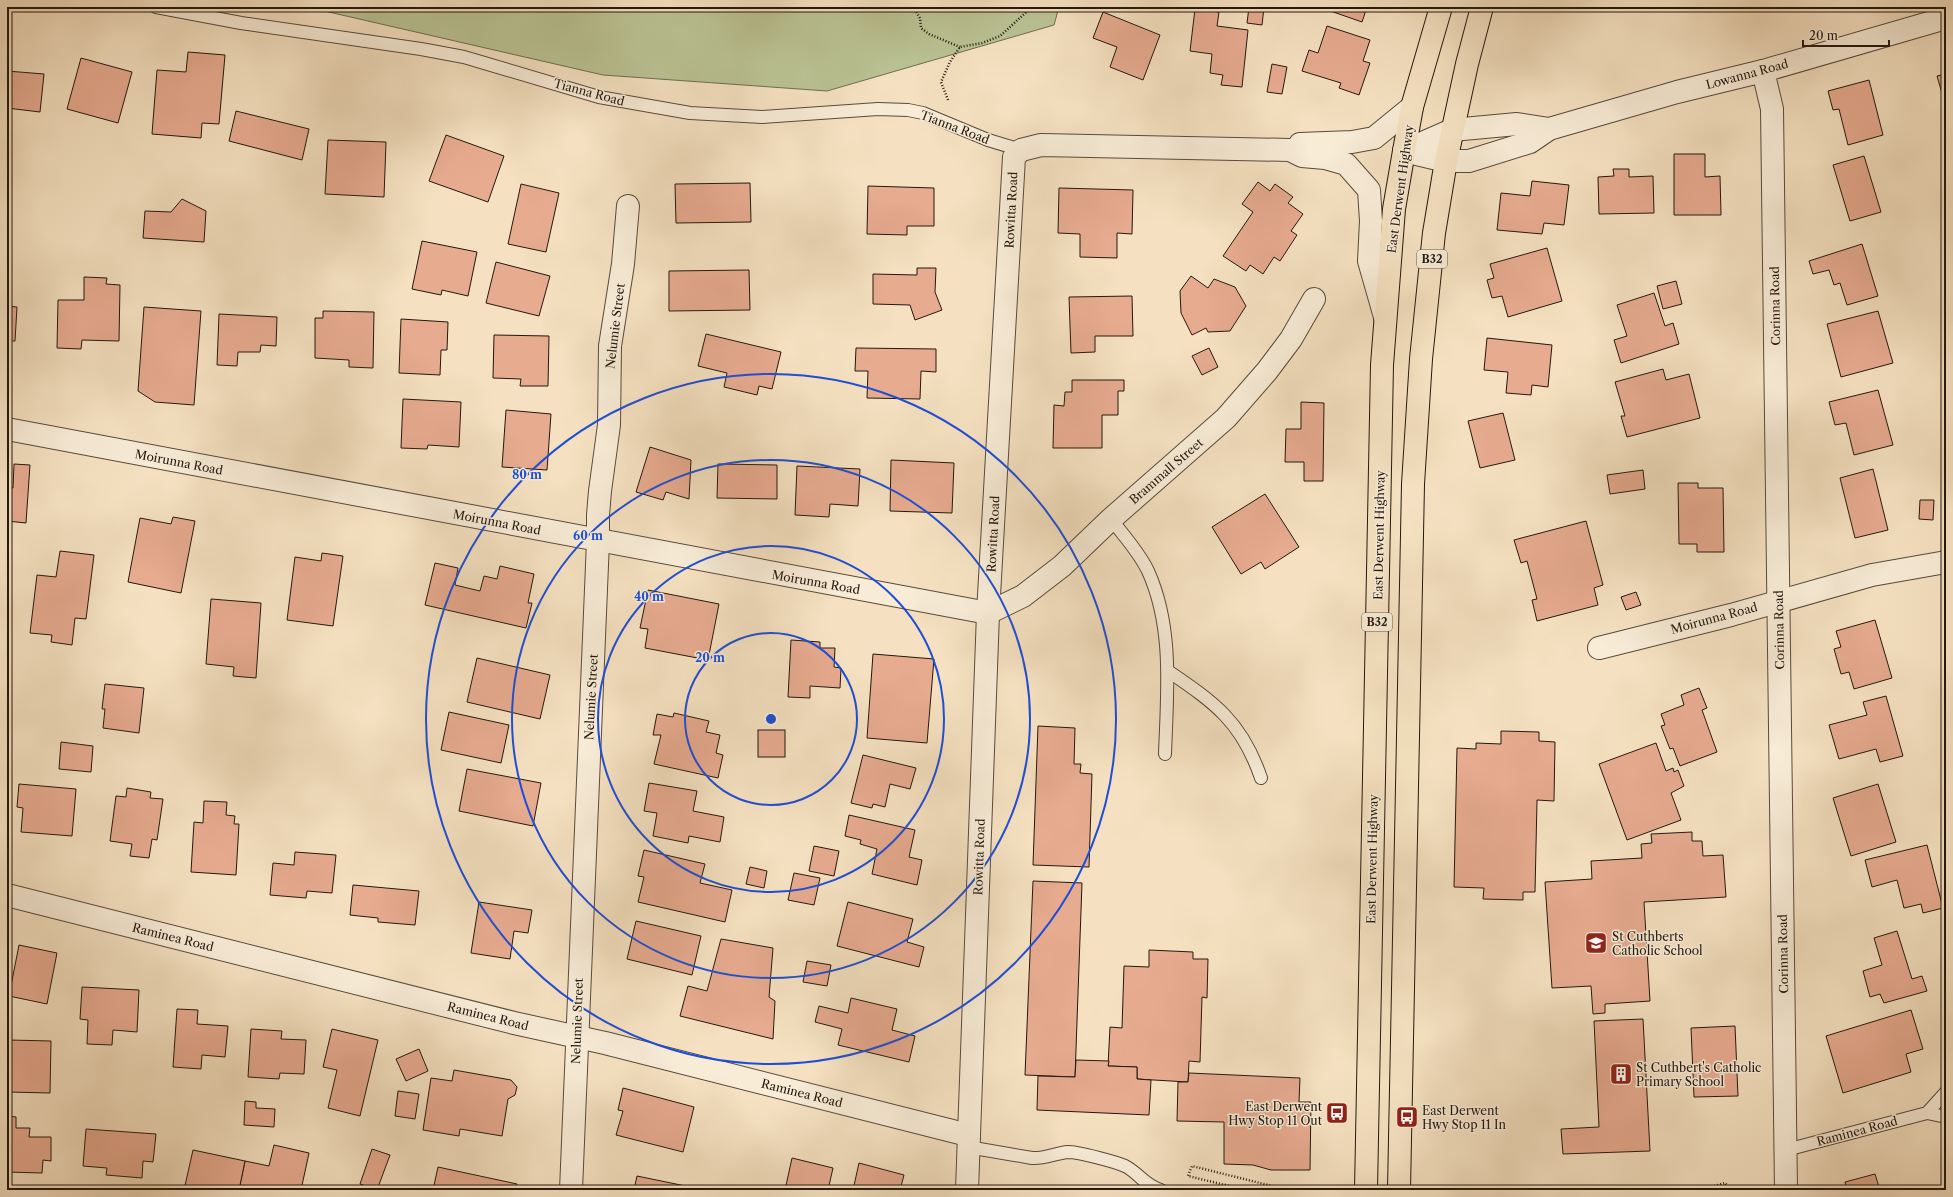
<svg xmlns="http://www.w3.org/2000/svg" width="1953" height="1197" viewBox="0 0 1953 1197" font-family="'Libre Caslon Text',serif">
<style>
.green{fill:#bac394;stroke:#6e6e52}
.building{fill:#e7ab90;stroke:#23180f}
.lines{fill:none;stroke-linecap:round;stroke-linejoin:round}
.lane-casing{stroke:#584a3c;stroke-width:14}
.street-casing{stroke:#584a3c;stroke-width:24}
.primary-casing{stroke:#23180f;stroke-width:24}
.path{stroke:#23180f;stroke-width:2.5;stroke-dasharray:1 2;stroke-linecap:butt}
.lane{stroke:#f8ecd7;stroke-width:12}
.street{stroke:#f8ecd7;stroke-width:22}
.primary{stroke:#f5e1c1;stroke-width:22}
.ring{fill:none;stroke:#1d4ed8;stroke-width:2}
.labels{text-anchor:middle;dominant-baseline:central;stroke-width:3;stroke-linejoin:round;paint-order:stroke}
.shield{fill:#f8ecd7;stroke:#63584b;stroke-width:1}
.shield-label{font-size:11px;font-weight:bold;fill:#23180f}
.street-label{font-size:12px;fill:#23180f;stroke:#f8ecd7}
.poi-label{font-size:12px;fill:#23180f;stroke:#f8ecd7;text-anchor:start}
.centre{fill:#1d4ed8;stroke:#f8ecd7;stroke-width:2}
.ring-label{font-size:12px;text-anchor:middle;font-weight:bold;fill:#1d4ed8;stroke:#f8ecd7;stroke-width:3;stroke-linejoin:round;paint-order:stroke}
</style>
<rect width="100%" height="100%" fill="#f5e1c1"/>
<filter id="stains"><feTurbulence type="fractalNoise" baseFrequency=".005" numOctaves="4"/><feColorMatrix values="0 0 0 0 .2 0 0 0 0 .09 0 0 0 0 .02 0 0 0 .5 -.17"/></filter>
<radialGradient id="worn" r=".72"><stop offset=".6" stop-color="#630" stop-opacity="0"/><stop offset="1" stop-color="#630" stop-opacity=".3"/></radialGradient>
<polygon class="green" points="307,7 1059,7 1054,25 827,91 603,75"/>
<g class="building">
<polygon points="1249,7 1264,7 1262,25 1247,23"/>
<polygon points="1319,7 1367,7 1362,22"/>
<polygon points="1195,9 1219,12 1217,26 1248,30 1242,87 1221,85 1223,75 1210,73 1212,54 1190,51"/>
<polygon points="1103,12 1160,35 1143,80 1110,67 1117,47 1093,38"/>
<polygon points="1327,26 1370,40 1363,61 1370,63 1359,95 1339,88 1341,83 1302,71 1309,50 1318,53"/>
<polygon points="188,52 225,55 219,124 202,123 201,138 152,134 157,70 186,72"/>
<polygon points="81,58 132,72 118,123 67,109"/>
<polygon points="1272,64 1287,67 1282,94 1267,92"/>
<polygon points="7,71 44,74 40,112 7,108"/>
<polygon points="1946,74 1946,107 1937,76"/>
<polygon points="1869,80 1883,135 1848,145 1839,109 1833,110 1828,91"/>
<polygon points="236,111 309,129 302,160 229,141"/>
<polygon points="446,135 504,156 488,202 429,181"/>
<polygon points="328,140 386,142 384,197 325,194"/>
<polygon points="1674,154 1705,154 1705,177 1720,176 1721,215 1674,215"/>
<polygon points="1864,156 1881,212 1850,221 1833,165"/>
<polygon points="1613,169 1629,169 1629,177 1653,176 1654,213 1599,214 1598,177 1614,176"/>
<polygon points="1532,181 1569,185 1564,225 1544,223 1542,234 1497,230 1501,193 1530,196"/>
<polygon points="1258,182 1270,191 1275,184 1293,197 1288,203 1303,214 1291,231 1297,235 1280,261 1274,257 1263,274 1250,265 1246,271 1223,256 1253,212 1242,204"/>
<polygon points="750,183 751,222 676,223 675,184"/>
<polygon points="521,184 559,193 546,252 508,244"/>
<polygon points="868,186 934,188 934,226 907,226 907,235 867,234"/>
<polygon points="1059,188 1133,190 1132,234 1117,233 1117,258 1080,257 1080,234 1058,233"/>
<polygon points="182,199 206,211 204,242 143,238 145,211 171,212"/>
<polygon points="422,241 477,252 468,296 442,290 441,295 412,289"/>
<polygon points="1862,244 1878,296 1847,305 1840,283 1834,285 1829,270 1813,274 1809,261"/>
<polygon points="1547,248 1562,301 1508,317 1502,296 1492,298 1487,280 1494,278 1490,264"/>
<polygon points="496,262 550,276 539,316 486,303"/>
<polygon points="917,268 936,268 935,292 942,310 915,320 910,305 873,304 873,274 917,275"/>
<polygon points="749,270 750,310 669,311 669,271"/>
<polygon points="1191,276 1208,288 1214,279 1235,287 1246,306 1230,331 1208,332 1206,328 1192,335 1181,313 1180,291"/>
<polygon points="84,277 107,278 106,284 120,285 119,341 82,340 81,349 57,348 58,300 84,300"/>
<polygon points="1676,281 1682,304 1663,309 1657,286"/>
<polygon points="1654,293 1665,326 1673,323 1679,344 1621,363 1614,340 1627,336 1617,305"/>
<polygon points="1132,296 1133,336 1095,336 1095,352 1071,353 1069,297"/>
<polygon points="7,306 17,307 15,341 7,341"/>
<polygon points="144,307 201,311 194,405 155,402 138,391"/>
<polygon points="323,311 374,312 373,368 349,367 349,360 315,358 315,318 323,318"/>
<polygon points="1878,311 1893,363 1841,377 1827,324"/>
<polygon points="219,314 277,317 276,346 261,345 260,352 238,352 237,366 217,365"/>
<polygon points="401,319 448,322 447,350 441,350 440,375 399,373"/>
<polygon points="706,334 781,352 772,389 759,386 757,395 724,387 727,373 698,366"/>
<polygon points="494,335 549,336 548,386 520,386 521,379 493,378"/>
<polygon points="1487,338 1552,345 1548,387 1532,385 1531,395 1506,393 1508,372 1484,370"/>
<polygon points="856,348 936,349 936,372 921,371 920,399 867,398 868,371 855,371"/>
<polygon points="1209,348 1218,367 1202,375 1192,356"/>
<polygon points="1663,369 1666,380 1689,374 1700,418 1627,437 1621,416 1625,416 1615,382"/>
<polygon points="1072,380 1124,380 1124,391 1118,391 1118,415 1102,415 1102,448 1053,448 1054,405 1064,406 1065,392 1072,392"/>
<polygon points="1878,390 1893,445 1854,455 1846,423 1835,425 1829,402"/>
<polygon points="403,399 461,402 459,447 428,445 427,449 401,448"/>
<polygon points="1301,402 1324,403 1323,481 1304,481 1304,462 1285,462 1286,429 1301,429"/>
<polygon points="506,410 551,414 547,470 502,467"/>
<polygon points="1503,413 1515,460 1480,468 1468,421"/>
<polygon points="650,447 691,460 689,499 666,492 663,500 636,492"/>
<polygon points="891,460 954,463 952,513 890,511"/>
<polygon points="14,464 30,465 26,523 7,521 7,487 13,488"/>
<polygon points="718,464 777,465 777,499 717,498"/>
<polygon points="797,466 860,469 858,506 830,504 829,517 795,515"/>
<polygon points="1873,469 1888,530 1855,538 1840,478"/>
<polygon points="1643,470 1645,489 1610,494 1607,475"/>
<polygon points="1678,483 1698,483 1698,488 1723,488 1724,552 1697,552 1697,544 1679,544"/>
<polygon points="1265,494 1299,547 1265,569 1261,562 1241,574 1212,527"/>
<polygon points="1920,500 1934,500 1933,520 1919,519"/>
<polygon points="173,517 195,521 181,593 128,582 140,518 171,524"/>
<polygon points="1586,521 1603,585 1594,588 1598,605 1537,621 1532,600 1537,599 1527,561 1521,563 1514,540"/>
<polygon points="60,551 94,555 86,619 75,618 72,645 51,642 52,635 30,633 37,575 56,577"/>
<polygon points="322,553 343,556 333,626 287,620 295,557 321,561"/>
<polygon points="435,563 458,568 455,585 480,591 484,576 497,579 500,566 534,574 528,603 532,603 526,628 425,605"/>
<polygon points="648,590 719,604 708,660 645,648 648,629 640,628"/>
<polygon points="1636,592 1641,605 1626,610 1621,597"/>
<polygon points="211,599 261,603 256,678 233,676 234,667 206,664"/>
<polygon points="1875,620 1892,678 1854,689 1849,672 1841,674 1834,649 1841,647 1836,631"/>
<polygon points="791,640 820,642 820,648 835,648 834,667 841,668 840,688 810,686 810,698 788,697"/>
<polygon points="873,654 934,659 927,743 867,738"/>
<polygon points="477,658 550,675 540,719 467,702"/>
<polygon points="105,684 144,688 139,733 103,728 105,709 102,709"/>
<polygon points="1699,688 1707,708 1702,710 1717,752 1680,766 1673,748 1670,749 1661,726 1665,725 1661,714 1684,705 1681,695"/>
<polygon points="1886,696 1903,756 1880,762 1876,749 1839,759 1829,725 1867,715 1863,702"/>
<polygon points="449,712 509,725 501,763 441,750"/>
<polygon points="674,713 709,721 706,732 720,735 716,753 723,755 718,778 654,764 661,735 653,735 657,714 673,717"/>
<polygon points="1038,726 1075,728 1074,764 1081,764 1080,773 1092,774 1089,867 1033,865"/>
<rect x="758" y="730" width="27" height="27"/>
<polygon points="1501,731 1539,732 1539,741 1555,742 1554,801 1537,800 1535,892 1523,892 1523,900 1483,899 1484,888 1454,887 1457,748 1476,749 1476,743 1501,744"/>
<polygon points="61,742 93,746 91,772 59,769"/>
<polygon points="1656,743 1666,771 1673,768 1674,772 1678,770 1684,786 1671,793 1681,820 1627,840 1599,764"/>
<polygon points="863,755 916,768 910,789 890,784 885,807 873,804 872,808 851,803"/>
<polygon points="467,769 541,783 533,826 459,811"/>
<polygon points="649,783 697,791 693,811 724,817 720,842 689,836 688,843 653,836 657,813 644,811"/>
<polygon points="19,784 76,789 72,836 21,832 23,808 17,807"/>
<polygon points="1878,784 1896,842 1851,856 1833,798"/>
<polygon points="127,788 151,792 150,798 163,799 157,840 152,839 149,858 130,856 132,844 110,841 116,796 126,797"/>
<polygon points="204,801 227,802 226,815 235,816 234,824 239,824 236,875 191,872 194,822 203,823"/>
<polygon points="849,815 915,830 909,857 922,860 917,885 872,874 877,849 860,844 861,840 845,836"/>
<polygon points="1692,832 1692,841 1702,841 1703,856 1723,855 1726,897 1644,902 1650,1001 1605,1004 1605,1013 1593,1014 1591,986 1552,988 1545,882 1592,879 1591,861 1642,858 1641,844 1652,843 1651,834"/>
<polygon points="1927,845 1943,908 1923,913 1921,904 1904,908 1897,880 1872,887 1865,860"/>
<polygon points="814,846 839,851 834,876 809,871"/>
<polygon points="644,850 705,864 700,883 732,890 725,922 638,902 644,877 638,876"/>
<polygon points="295,852 336,855 332,893 307,891 306,898 270,895 273,863 294,865"/>
<polygon points="750,867 767,871 764,888 746,884"/>
<polygon points="794,873 820,878 814,905 788,900"/>
<polygon points="1033,881 1082,883 1075,1077 1025,1075"/>
<polygon points="353,885 419,891 415,925 378,922 378,918 350,915"/>
<polygon points="479,902 532,910 528,933 514,931 510,959 471,953"/>
<polygon points="848,902 913,919 907,942 924,947 919,967 837,946"/>
<polygon points="636,921 701,936 692,975 627,959"/>
<polygon points="1897,931 1912,979 1922,976 1927,991 1884,1003 1880,994 1870,997 1863,971 1882,965 1874,938"/>
<polygon points="721,939 773,948 769,997 775,1001 773,1039 680,1016 688,986 707,991"/>
<polygon points="19,945 57,953 47,1004 9,996"/>
<polygon points="1149,950 1193,952 1193,959 1208,959 1207,998 1202,997 1200,1062 1189,1061 1188,1082 1137,1079 1137,1067 1108,1066 1110,1027 1122,1028 1124,966 1149,967"/>
<polygon points="807,961 831,965 827,986 803,982"/>
<polygon points="82,987 139,990 137,1032 113,1030 112,1045 87,1044 88,1020 80,1019"/>
<polygon points="851,998 897,1009 892,1030 915,1036 909,1062 838,1045 842,1029 815,1022 819,1006 848,1013"/>
<polygon points="177,1009 198,1010 197,1024 228,1026 225,1057 202,1055 201,1069 173,1067"/>
<polygon points="1911,1010 1923,1049 1906,1054 1911,1072 1843,1093 1826,1036"/>
<polygon points="1643,1019 1650,1151 1563,1154 1561,1129 1599,1127 1594,1021"/>
<polygon points="1735,1026 1738,1096 1694,1097 1691,1028"/>
<polygon points="251,1029 282,1031 281,1039 306,1040 304,1074 280,1073 279,1079 248,1077"/>
<polygon points="332,1029 378,1040 360,1116 328,1108 337,1070 323,1067"/>
<polygon points="9,1040 51,1041 50,1093 8,1092"/>
<polygon points="419,1049 428,1071 406,1081 396,1059"/>
<polygon points="1076,1060 1109,1061 1108,1066 1137,1067 1137,1079 1151,1080 1149,1115 1037,1110 1038,1076 1075,1077"/>
<polygon points="454,1070 511,1080 517,1087 515,1095 508,1099 502,1136 460,1129 459,1136 423,1130 431,1078 452,1081"/>
<polygon points="1189,1073 1300,1078 1299,1102 1311,1102 1310,1170 1271,1170 1253,1165 1224,1164 1224,1122 1177,1121 1178,1082 1188,1082"/>
<polygon points="623,1088 694,1107 683,1152 616,1135 623,1111 618,1110"/>
<polygon points="398,1091 419,1094 415,1119 395,1116"/>
<polygon points="245,1101 256,1102 256,1108 275,1109 274,1127 244,1125"/>
<polygon points="7,1116 16,1117 16,1128 30,1128 29,1137 51,1137 51,1161 43,1160 42,1173 7,1172"/>
<polygon points="86,1129 156,1134 153,1162 143,1161 142,1178 106,1175 107,1168 83,1166"/>
<polygon points="274,1145 309,1153 301,1190 239,1190 245,1161 269,1166"/>
<polygon points="372,1149 390,1155 377,1190 360,1184"/>
<polygon points="193,1150 245,1161 239,1190 184,1190"/>
<polygon points="792,1158 833,1168 828,1190 785,1190"/>
<polygon points="859,1163 904,1175 900,1190 853,1190"/>
<polygon points="438,1167 517,1184 515,1190 433,1190"/>
<polygon points="1875,1174 1880,1190 1847,1190 1845,1182"/>
<polygon points="637,1176 705,1190 634,1190"/>
</g>
<g class="lines">
<g class="lane-casing">
<g id="lane">
<polyline points="156,7 241,23 421,49 464,57 599,97 690,113 762,117 878,109 908,110 923,113 988,140 1021,150"/>
<path d="M1111 519C1124 536 1139 552 1148 571 1174 628 1167 694 1165 754"/>
<path d="M1168 671C1215 703 1242 722 1261 778"/>
<polyline points="1927,1113 1946,1117"/>
<path d="M968 1147 1032 1158C1044 1159 1056 1153 1068 1152 1079 1152 1116 1162 1125 1166 1139 1173 1145 1186 1161 1190"/>
<polyline points="1786,1150 1927,1113 1946,1092"/>
</g>
</g>
<g class="street-casing">
<g id="street">
<polyline points="1763,71 1772,109 1786,1190"/>
<polyline points="1300,144 1352,142 1374,138 1412,107"/>
<polyline points="1404,151 1446,161 1469,161 1530,142 1549,129 1677,92 1763,71 1946,18"/>
<polyline points="1404,151 1452,130 1517,124 1549,129"/>
<polyline points="7,429 988,613 1023,596 1062,566 1111,519 1226,418 1267,371 1291,339 1314,299"/>
<polyline points="1599,648 1731,615 1872,575 1946,562"/>
<polyline points="7,895 514,1023 605,1043 968,1135"/>
<polyline points="571,1190 598,541 598,515 600,491 609,425 610,346 623,264 628,206"/>
<polyline points="967,1190 988,613 1014,157 1021,150 1041,145 1290,150 1302,156 1325,158 1346,164 1369,190 1371,221 1369,261 1385,317"/>
</g>
</g>
<g class="primary-casing">
<g id="primary">
<polyline points="1366,1190 1382,365 1394,209 1404,151 1412,107 1441,7"/>
<polyline points="1399,1190 1413,484 1421,359 1434,233 1446,161 1467,64 1482,7"/>
</g>
</g>
<g class="path">
<polyline points="913,7 920,18 921,28 929,34 960,47"/>
<polyline points="948,100 941,82 950,62 960,47 982,43 1000,36 1032,7"/>
<polyline points="1246,1190 1188,1176 1192,1166 1288,1190"/>
<polyline points="1700,1190 1725,1183 1731,1190"/>
</g>
<use href="#lane" class="lane"/>
<use href="#street" class="street"/>
<use href="#primary" class="primary"/>
</g>
<g class="ring">
<circle cx="771" cy="719" r="86"/>
<circle cx="771" cy="719" r="173"/>
<circle cx="771" cy="719" r="259"/>
<circle cx="771" cy="719" r="345"/>
</g>
<defs>
<g id="school-square" transform="scale(1.15)"><rect x="-9" y="-9" width="18" height="18" rx="4" fill="#8f2418" stroke="#f8ecd7"/><path d="M0-5L7-2L0 1L-7-2ZM-4 1L0 2.5L4 1V4Q0 6-4 4Z" fill="#fff"/></g>
<g id="building-square" transform="scale(1.15)"><rect x="-9" y="-9" width="18" height="18" rx="4" fill="#8f2418" stroke="#f8ecd7"/><path d="M-4-6H4V6H1V3H-1V6H-4ZM-2.5-4.3h1.7v1.8h-1.7ZM.8-4.3h1.7v1.8H.8ZM-2.5-1h1.7V.8h-1.7ZM.8-1h1.7V.8H.8Z" fill="#fff"/></g>
<g id="bus-square" transform="scale(1.15)"><rect x="-9" y="-9" width="18" height="18" rx="4" fill="#8f2418" stroke="#f8ecd7"/><path d="M-5-6H5V4H4V6H2V4H-2V6H-4V4H-5ZM-3.5-4V0h7V-4ZM-3.5 1.2v1.5H-2V1.2ZM2 1.2v1.5H3.5V1.2Z" fill="#fff"/></g>
</defs>
<g fill-rule="evenodd">
<use href="#school-square" x="1596" y="943"/>
<use href="#building-square" x="1621" y="1074"/>
<use href="#bus-square" x="1337" y="1113"/>
<use href="#bus-square" x="1407" y="1117"/>
</g>
<g class="labels">
<g class="shield">
<rect x="1417" y="250" width="30" height="18" rx="3"/>
<rect x="1362" y="613" width="30" height="18" rx="3"/>
</g>
<g class="shield-label">
<text x="1432" y="259">B32</text>
<text x="1377" y="622">B32</text>
</g>
<g class="street-label">
<text transform="translate(1747 74) rotate(-15)">Lowanna Road</text>
<text transform="translate(589 92) rotate(15)">Tianna Road</text>
<text transform="translate(955 127) rotate(21)">Tianna Road</text>
<text transform="translate(1400 189) rotate(-82)">East Derwent Highway</text>
<text transform="translate(1011 210) rotate(-87)">Rowitta Road</text>
<text transform="translate(1775 306) rotate(-91)">Corinna Road</text>
<text transform="translate(615 326) rotate(-83)">Nelumie Street</text>
<text transform="translate(179 462) rotate(11)">Moirunna Road</text>
<text transform="translate(1166 471) rotate(-41)">Brammall Street</text>
<text transform="translate(497 522) rotate(11)">Moirunna Road</text>
<text transform="translate(993 534) rotate(-87)">Rowitta Road</text>
<text transform="translate(1379 535) rotate(-89)">East Derwent Highway</text>
<text transform="translate(816 582) rotate(10)">Moirunna Road</text>
<text transform="translate(1714 618) rotate(-15)">Moirunna Road</text>
<text transform="translate(1779 630) rotate(-91)">Corinna Road</text>
<text transform="translate(591 697) rotate(-87)">Nelumie Street</text>
<text transform="translate(979 857) rotate(-88)">Rowitta Road</text>
<text transform="translate(1372 859) rotate(-89)">East Derwent Highway</text>
<text transform="translate(173 937) rotate(14)">Raminea Road</text>
<text transform="translate(1783 954) rotate(-91)">Corinna Road</text>
<text transform="translate(488 1016) rotate(14)">Raminea Road</text>
<text transform="translate(577 1021) rotate(-88)">Nelumie Street</text>
<text transform="translate(802 1093) rotate(14)">Raminea Road</text>
<text transform="translate(1857 1131) rotate(-15)">Raminea Road</text>
</g>
<g class="poi-label">
<text x="1612" y="936">St Cuthberts<tspan x="1612" dy="14">Catholic School</tspan></text>
<text x="1636" y="1067">St Cuthbert's Catholic<tspan x="1636" dy="14">Primary School</tspan></text>
<text x="1322" y="1106" text-anchor="end">East Derwent<tspan x="1322" dy="14">Hwy Stop 11 Out</tspan></text>
<text x="1422" y="1110">East Derwent<tspan x="1422" dy="14">Hwy Stop 11 In</tspan></text>
</g>
</g>
<circle cx="771" cy="719" r="6" class="centre"/>
<g class="ring-label">
<text x="527" y="479">80 m</text>
<text x="588" y="540">60 m</text>
<text x="649" y="601">40 m</text>
<text x="710" y="662">20 m</text>
</g>
<rect width="1953" height="1197" fill="none" stroke="#f5e1c1" stroke-width="24"/>
<rect x="8" y="8" width="1937" height="1181" fill="none" stroke="#23180f" stroke-width="2"/>
<rect x="12" y="12" width="1929" height="1173" fill="none" stroke="#23180f"/>
<path d="M1803 40v6h86v-6" fill="none" stroke="#23180f" stroke-width="2"/>
<text x="1809" y="40" font-size="12" fill="#23180f" stroke="#f8ecd7" stroke-width="3" paint-order="stroke">20 m</text>
<rect width="100%" height="100%" filter="url(#stains)"/>
<rect width="100%" height="100%" fill="url(#worn)"/>
</svg>
